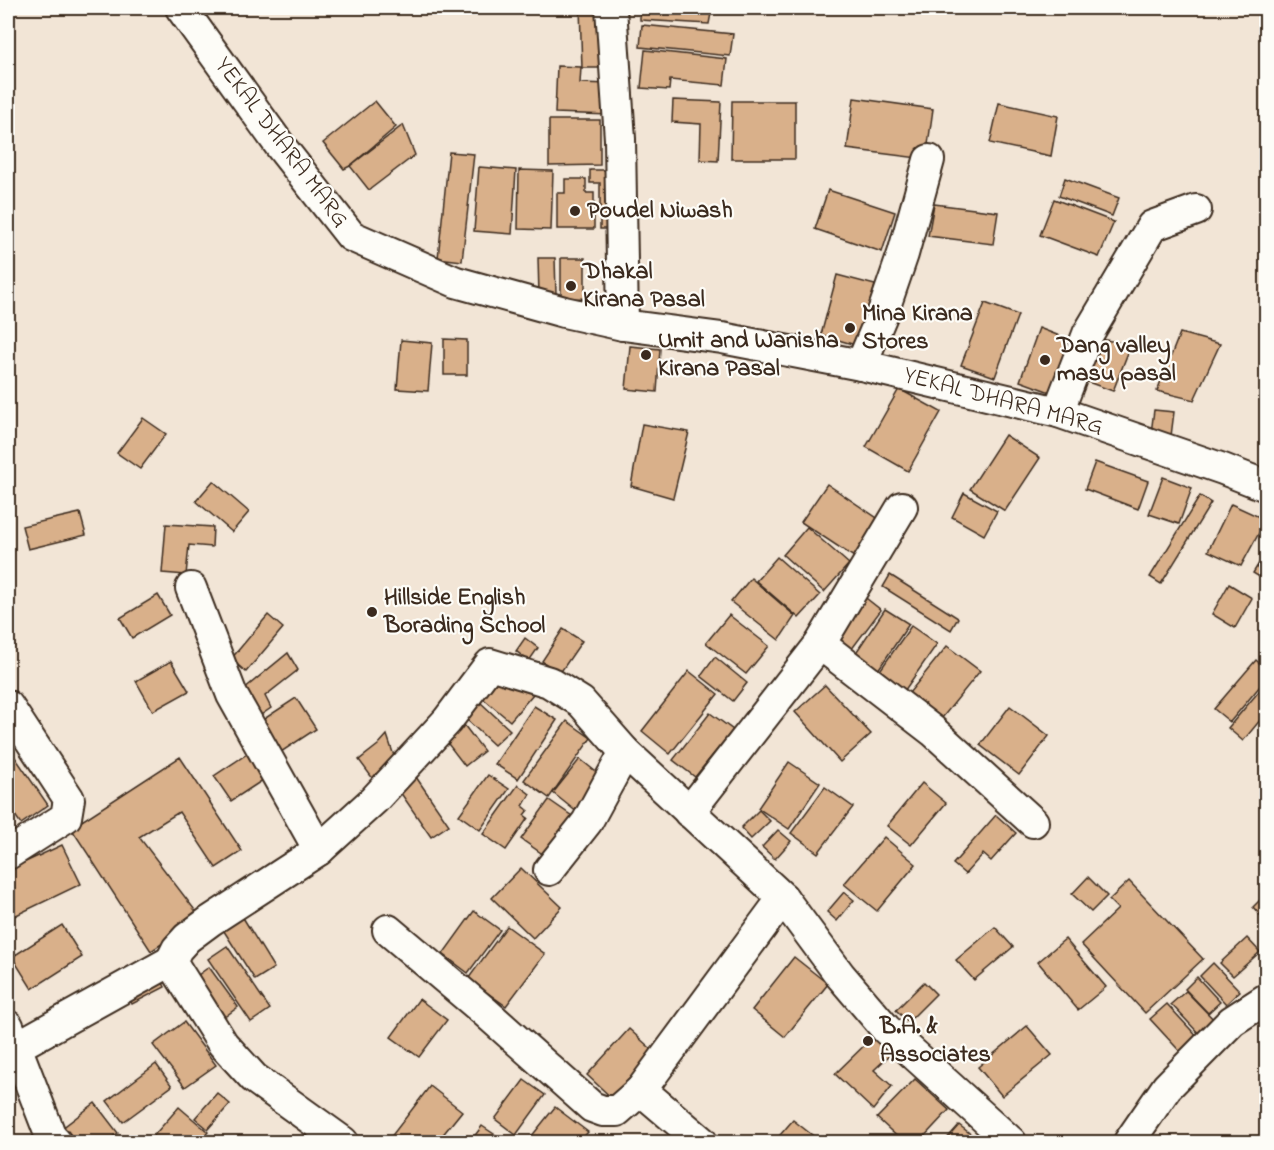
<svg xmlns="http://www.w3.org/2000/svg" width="1274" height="1150" viewBox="0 0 1274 1150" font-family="'Indie Flower',sans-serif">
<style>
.building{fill:#d9b08a;stroke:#3b2a1e;stroke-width:1.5}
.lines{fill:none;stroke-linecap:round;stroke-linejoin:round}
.street-casing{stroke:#3b2a1e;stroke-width:34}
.street{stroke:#fdfcf7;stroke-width:30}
.poi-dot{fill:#3b2a1e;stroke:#fdfcf7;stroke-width:2}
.labels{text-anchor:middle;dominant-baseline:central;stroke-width:4.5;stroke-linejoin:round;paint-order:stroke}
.street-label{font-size:24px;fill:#3b2a1e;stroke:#fdfcf7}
.poi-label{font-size:24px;font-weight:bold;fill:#3b2a1e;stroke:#fdfcf7;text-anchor:start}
</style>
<rect width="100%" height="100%" fill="#f2e5d6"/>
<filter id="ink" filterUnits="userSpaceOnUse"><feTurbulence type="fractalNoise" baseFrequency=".0167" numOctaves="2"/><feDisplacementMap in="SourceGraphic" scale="12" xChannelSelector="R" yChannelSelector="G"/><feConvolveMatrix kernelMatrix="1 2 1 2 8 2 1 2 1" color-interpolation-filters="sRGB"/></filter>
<g filter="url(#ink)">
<g class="building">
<polygon points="580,8 601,8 603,68 582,68"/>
<polygon points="640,8 712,8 709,24 640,20"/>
<polygon points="642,25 733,34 730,56 640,47"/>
<polygon points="645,50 727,59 724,85 670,80 669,90 641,88"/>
<polygon points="557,66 581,67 580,83 611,84 610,115 555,113"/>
<polygon points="854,98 933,109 926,159 847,149"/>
<polygon points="673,100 721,102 718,161 700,160 701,124 672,122"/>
<polygon points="375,101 396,127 350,166 344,169 323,143"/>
<polygon points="732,101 795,101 795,159 731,159"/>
<polygon points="999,103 1058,116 1051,156 990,143"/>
<polygon points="549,120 600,120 600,165 549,166"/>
<polygon points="403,125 415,155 369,190 350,166"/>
<polygon points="449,152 474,154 462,261 438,258"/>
<polygon points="479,167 516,170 512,234 474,231"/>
<polygon points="519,170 553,171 551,230 518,229"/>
<polygon points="590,170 617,170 617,229 600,229 600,183 590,183"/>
<polygon points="1065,178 1119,198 1112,216 1059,196"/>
<polygon points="565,179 586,179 586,193 594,193 594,229 557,229 557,193 565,193"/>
<polygon points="828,190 895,212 882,252 815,229"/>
<polygon points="1054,199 1114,222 1099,257 1040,235"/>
<polygon points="934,204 998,212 993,244 928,236"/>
<polygon points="538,258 555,258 556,294 539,294"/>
<polygon points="561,258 585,258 585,298 561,299"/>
<polygon points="837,275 875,285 859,346 821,335"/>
<polygon points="985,303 1018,315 995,377 961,365"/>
<polygon points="1039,328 1070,340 1050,392 1020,381"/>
<polygon points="1180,333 1220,344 1194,400 1157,391"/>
<polygon points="444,339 467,340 467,375 444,375"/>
<polygon points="1101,339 1131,345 1113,391 1085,381"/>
<polygon points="401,340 432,343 428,391 397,389"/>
<polygon points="630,346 660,349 657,392 626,389"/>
<polygon points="899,389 941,412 908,471 866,447"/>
<polygon points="1154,410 1174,412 1170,444 1150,441"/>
<polygon points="143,418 166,434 140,469 117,453"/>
<polygon points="642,424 689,432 673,498 631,486"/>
<polygon points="1005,435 1040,458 1005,511 970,489"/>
<polygon points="1095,462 1148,481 1138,509 1085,489"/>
<polygon points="1163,477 1192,488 1179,524 1149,514"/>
<polygon points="213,481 249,512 232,532 196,501"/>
<polygon points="827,484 883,522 857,559 801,522"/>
<polygon points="964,493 997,511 984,535 952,517"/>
<polygon points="1200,496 1211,503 1161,584 1150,577"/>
<polygon points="1231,504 1266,520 1241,566 1208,551"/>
<polygon points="80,513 86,535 28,549 22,526"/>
<polygon points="166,524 213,527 212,547 189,545 186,575 162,573"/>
<polygon points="807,527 849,564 824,592 783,555"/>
<polygon points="1266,552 1266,581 1253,573"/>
<polygon points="777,557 820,595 799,618 756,581"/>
<polygon points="890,575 958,618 951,630 883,587"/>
<polygon points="751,578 795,616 779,640 731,602"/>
<polygon points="1229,584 1252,598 1235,628 1212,614"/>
<polygon points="158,595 170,615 132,638 120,618"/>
<polygon points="862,595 881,610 848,654 833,634"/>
<polygon points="885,609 909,624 878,670 855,654"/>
<polygon points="268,615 283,628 246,672 231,659"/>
<polygon points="729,615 769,646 746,674 706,643"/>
<polygon points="911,626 937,644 900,697 874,679"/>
<polygon points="563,629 582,641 560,673 542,661"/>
<polygon points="525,638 538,648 529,661 516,651"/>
<polygon points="947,646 980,671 942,718 909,693"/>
<polygon points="288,653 298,670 265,696 271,708 258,717 239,693"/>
<polygon points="715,657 747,683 733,701 701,676"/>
<polygon points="1256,660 1266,669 1266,679 1230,722 1214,709"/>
<polygon points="171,661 189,691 153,711 136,681"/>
<polygon points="503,669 533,694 510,721 480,696"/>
<polygon points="689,671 718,694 670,754 642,731"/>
<polygon points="1266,683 1266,713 1243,741 1228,728"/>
<polygon points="825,685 871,734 840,762 795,712"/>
<polygon points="296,698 316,729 281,752 261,721"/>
<polygon points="481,703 510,730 494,745 466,719"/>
<polygon points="534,706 557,720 518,779 495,764"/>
<polygon points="1010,706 1049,736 1019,775 980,745"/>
<polygon points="710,713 733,730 695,777 673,760"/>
<polygon points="567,721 591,738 549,798 524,780"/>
<polygon points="464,725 484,751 465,766 445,740"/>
<polygon points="387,735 399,771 379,787 359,760 378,745"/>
<polygon points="8,747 48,805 21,824 8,805"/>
<polygon points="247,754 263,780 231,801 214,776"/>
<polygon points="180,757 242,851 216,868 179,812 139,837 201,918 151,951 71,828"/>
<polygon points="580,759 605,779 578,813 553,793"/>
<polygon points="789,762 820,783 789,829 758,808"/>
<polygon points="488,775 509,789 480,830 459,815"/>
<polygon points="416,777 449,825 431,837 398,789"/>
<polygon points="922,783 946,803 911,845 887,826"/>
<polygon points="518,785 530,794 523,806 528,810 524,815 528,818 506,850 483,834"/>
<polygon points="825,787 853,807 818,853 791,833"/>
<polygon points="549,800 572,816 544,855 521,839"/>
<polygon points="759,810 770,821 751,839 741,828"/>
<polygon points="996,815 1016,833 991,861 983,854 965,874 953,864"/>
<polygon points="778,830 791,841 775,859 762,847"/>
<polygon points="884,837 916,864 877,911 844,884"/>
<polygon points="62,845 81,884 8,919 8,870"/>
<polygon points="521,868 562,907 533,938 492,898"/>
<polygon points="1088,877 1107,896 1091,912 1072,894"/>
<polygon points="1129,881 1203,959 1145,1013 1081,944 1118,909 1109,900"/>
<polygon points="844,892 854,900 837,921 827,912"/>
<polygon points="1266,894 1266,922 1253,907"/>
<polygon points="474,911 500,930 468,973 443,954"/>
<polygon points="242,916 274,968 255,980 222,928"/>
<polygon points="62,925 82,957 32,989 12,957"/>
<polygon points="507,926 545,954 506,1006 468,979"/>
<polygon points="995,927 1013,947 974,980 956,960"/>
<polygon points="1247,938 1260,952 1233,976 1220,963"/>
<polygon points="1065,939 1106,987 1078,1010 1038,962"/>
<polygon points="227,946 270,1009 251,1022 208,959"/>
<polygon points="794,957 828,984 785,1037 752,1010"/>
<polygon points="1213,963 1240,991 1226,1004 1200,976"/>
<polygon points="209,967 238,1007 219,1021 190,981"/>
<polygon points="158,972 165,987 132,1004 124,989"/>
<polygon points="1197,977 1220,1002 1208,1013 1185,989"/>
<polygon points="924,982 936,994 908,1022 896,1010"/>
<polygon points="1186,991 1219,1025 1204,1039 1171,1004"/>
<polygon points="419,999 447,1020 419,1057 391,1037"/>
<polygon points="1167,1004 1203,1043 1186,1058 1150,1019"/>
<polygon points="184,1022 216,1065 185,1087 153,1045"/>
<polygon points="1027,1026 1052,1055 1002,1096 978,1067"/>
<polygon points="629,1029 658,1055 616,1102 587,1075"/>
<polygon points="877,1033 894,1051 874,1070 892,1086 873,1110 835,1074"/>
<polygon points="156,1064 172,1086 123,1122 107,1101"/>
<polygon points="915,1079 949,1110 919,1142 903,1142 877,1118"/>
<polygon points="524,1080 545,1095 516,1135 495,1119"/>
<polygon points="430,1086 462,1111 437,1142 396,1142 390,1138"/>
<polygon points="217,1093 230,1104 208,1129 195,1118"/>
<polygon points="95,1103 118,1133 105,1142 71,1142 61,1129"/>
<polygon points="179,1107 208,1132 199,1142 148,1142"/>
<polygon points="555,1107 588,1132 579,1142 527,1142"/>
<polygon points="793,1120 821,1142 774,1142"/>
<polygon points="959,1125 981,1142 944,1142"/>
<polygon points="482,1126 506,1142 470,1142"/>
</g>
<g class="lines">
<g class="street-casing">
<g id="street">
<polyline points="181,8 281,147 351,236 456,282 564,312 623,325 722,338 861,365 1058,412 1223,469 1266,486"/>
<polyline points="611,8 620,139 623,325"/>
<polyline points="861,365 882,315 903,254 929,160"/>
<polyline points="1058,412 1088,334 1152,226 1196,210"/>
<polyline points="191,588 232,695 319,850 210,921 187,938 177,949 171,961 223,1044 254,1078 343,1142"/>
<polyline points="820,644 933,731 1033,822"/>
<polyline points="8,706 69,799 66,817 8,854"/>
<polyline points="689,812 820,644 902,507"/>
<polyline points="319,850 374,800 447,721 490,664 549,682 581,702 625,752 783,898 840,975 886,1029 1011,1142"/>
<polyline points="549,870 587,822 625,752"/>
<polyline points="388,930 484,1011 592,1107 603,1111 617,1111 641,1090"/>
<polyline points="8,1026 51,1137 56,1142"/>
<polyline points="16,1047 171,961"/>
<polyline points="702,1142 641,1090 783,898"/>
<polyline points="1129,1142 1167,1087 1232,1021 1266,999"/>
</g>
</g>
<use href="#street" class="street"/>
</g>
</g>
<g class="poi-dot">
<circle cx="575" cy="211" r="6"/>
<circle cx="571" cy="286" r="6"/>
<circle cx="850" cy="328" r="6"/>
<circle cx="646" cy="355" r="6"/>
<circle cx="1045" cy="360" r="6"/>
<circle cx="372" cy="612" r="6"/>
<circle cx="868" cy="1041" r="6"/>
</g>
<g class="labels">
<g class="street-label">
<text transform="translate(281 143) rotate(53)">YEKAL DHARA MARG</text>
<text transform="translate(1003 402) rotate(15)">YEKAL DHARA MARG</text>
</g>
<g class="poi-label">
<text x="587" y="211">Poudel Niwash</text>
<text x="583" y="272">Dhakal<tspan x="583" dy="28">Kirana Pasal</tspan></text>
<text x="862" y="314">Mina Kirana<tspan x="862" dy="28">Stores</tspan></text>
<text x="658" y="341">Umit and Wanisha<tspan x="658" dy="28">Kirana Pasal</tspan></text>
<text x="1057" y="346">Dang valley<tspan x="1057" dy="28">masu pasal</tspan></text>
<text x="384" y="598">Hillside English<tspan x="384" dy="28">Borading School</tspan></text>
<text x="880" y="1027">B.A. &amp;<tspan x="880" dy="28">Associates</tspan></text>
</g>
</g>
<rect width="1274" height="1150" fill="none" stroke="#fdfcf7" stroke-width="30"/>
<rect x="15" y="15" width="1244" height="1120" fill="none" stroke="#3b2a1e" stroke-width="2" filter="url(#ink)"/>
</svg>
